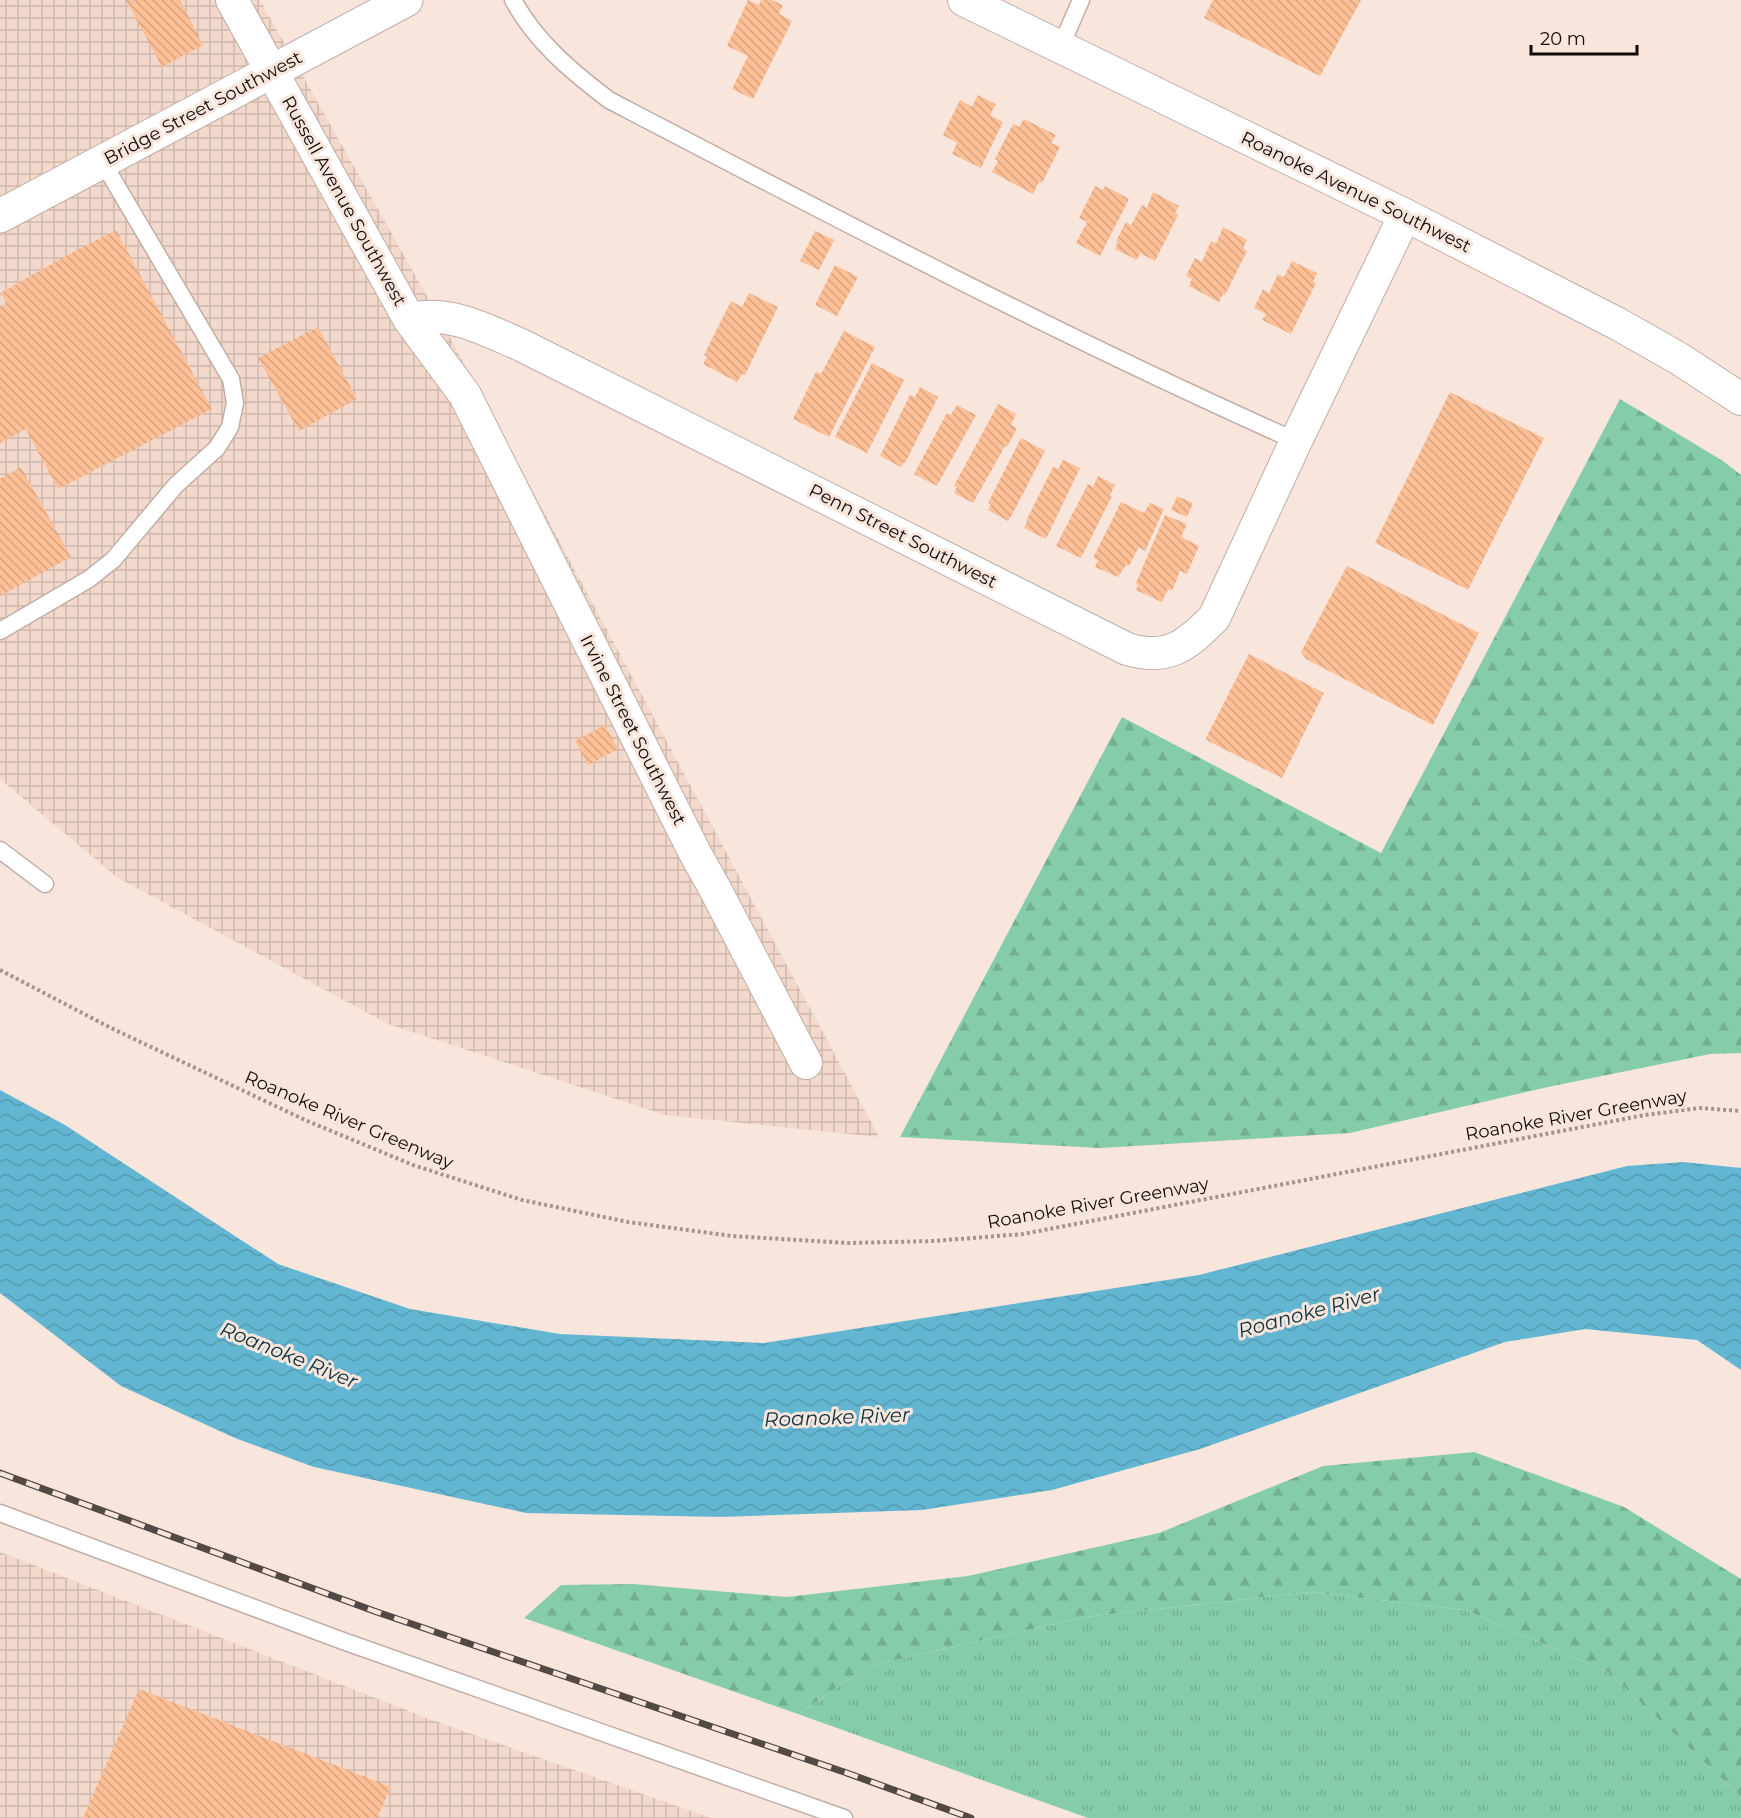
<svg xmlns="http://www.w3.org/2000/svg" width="1741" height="1818" viewBox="0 0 1741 1818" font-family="Montserrat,sans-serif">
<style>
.industrial{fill:url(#industrial-grid)}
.grass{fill:url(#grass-tufts)}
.forest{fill:url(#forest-firs)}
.water{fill:url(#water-waves)}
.building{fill:url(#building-back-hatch)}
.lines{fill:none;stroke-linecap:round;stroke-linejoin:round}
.service-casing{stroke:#c0aea6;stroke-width:19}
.minor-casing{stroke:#c0aea6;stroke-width:34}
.tertiary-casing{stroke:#c0aea6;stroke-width:35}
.path{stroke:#a3948e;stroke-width:4;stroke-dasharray:3 3;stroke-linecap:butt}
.service{stroke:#fff;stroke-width:16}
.minor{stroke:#fff;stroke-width:32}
.tertiary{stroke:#fff;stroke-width:33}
.rail-casing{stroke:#524844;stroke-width:7}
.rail{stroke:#f8e5dc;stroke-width:4.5;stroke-dasharray:14;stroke-linecap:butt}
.labels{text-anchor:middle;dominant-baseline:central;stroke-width:6;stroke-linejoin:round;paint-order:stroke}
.street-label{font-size:18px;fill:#100a08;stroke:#f8e5dc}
.water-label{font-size:20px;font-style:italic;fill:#0b333f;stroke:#f8e5dc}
</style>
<defs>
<pattern id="industrial-grid" width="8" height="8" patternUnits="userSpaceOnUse" patternTransform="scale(1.5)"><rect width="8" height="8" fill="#f3d8cc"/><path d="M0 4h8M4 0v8" fill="none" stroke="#cfb8ae"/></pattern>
<pattern id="grass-tufts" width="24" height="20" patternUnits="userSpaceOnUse" patternTransform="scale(1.5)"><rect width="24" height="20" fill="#85cdaa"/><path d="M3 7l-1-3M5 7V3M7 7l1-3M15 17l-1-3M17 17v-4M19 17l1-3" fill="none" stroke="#72af91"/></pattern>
<pattern id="forest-firs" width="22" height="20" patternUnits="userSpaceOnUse" patternTransform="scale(1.5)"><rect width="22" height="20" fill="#85cdaa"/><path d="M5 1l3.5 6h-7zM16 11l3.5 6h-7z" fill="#72af91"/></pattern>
<pattern id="water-waves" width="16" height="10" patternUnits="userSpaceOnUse" patternTransform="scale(1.5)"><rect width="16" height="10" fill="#63b6d1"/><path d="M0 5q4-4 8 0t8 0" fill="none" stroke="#559bb2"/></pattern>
<pattern id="building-back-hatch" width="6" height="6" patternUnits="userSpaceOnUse" patternTransform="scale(1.5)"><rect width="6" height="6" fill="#fdbf96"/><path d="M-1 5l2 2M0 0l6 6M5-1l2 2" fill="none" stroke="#d8a380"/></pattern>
</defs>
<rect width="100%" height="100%" fill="#f8e5dc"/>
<g class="industrial">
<polygon points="0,0 260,0 446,330 879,1137 665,1115 388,1024 118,878 0,779"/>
<polygon points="0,1552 432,1720 711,1818 0,1818"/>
</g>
<polygon class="grass" points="1310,1592 1465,1610 1608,1672 1738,1794 1741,1800 1741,1818 1088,1818 798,1714 869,1666 1085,1617"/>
<g class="forest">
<polygon points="1620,399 1723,461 1741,475 1741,1053 1710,1054 1548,1087 1350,1133 1100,1148 900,1137 1122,717 1381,853"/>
<polygon points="1474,1452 1624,1507 1741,1579 1741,1800 1738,1794 1608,1672 1465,1610 1310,1592 1085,1617 869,1666 798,1714 524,1618 561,1585 633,1584 787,1597 968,1576 1159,1533 1323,1466"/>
</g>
<polygon class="water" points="0,1090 65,1125 278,1264 410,1309 560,1334 764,1343 1199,1275 1627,1166 1683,1162 1741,1168 1741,1370 1697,1340 1585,1329 1505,1342 1200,1449 1052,1490 922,1510 721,1517 526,1513 314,1467 235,1438 121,1386 0,1293"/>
<g class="building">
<polygon points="126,0 180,0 203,45 162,67"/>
<polygon points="748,0 759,5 761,0 772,0 783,5 779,14 792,21 753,99 732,89 748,56 727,46"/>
<polygon points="1213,0 1361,0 1320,76 1204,18"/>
<polygon points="978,95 996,104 990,115 1003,122 981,168 952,154 957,143 943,135 960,100 972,107"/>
<polygon points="1024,119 1056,135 1051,143 1060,147 1042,183 1039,182 1033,194 992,172 998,161 995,159 1013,124 1019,127"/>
<polygon points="1095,186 1103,190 1105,186 1129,199 1100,256 1076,243 1087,222 1079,218"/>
<polygon points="1153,192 1179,206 1175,213 1178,215 1155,261 1140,253 1137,260 1115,249 1118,242 1116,241 1126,222 1131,225 1142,205 1147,208"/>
<polygon points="1223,227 1247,240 1243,248 1247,251 1225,295 1223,294 1219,302 1189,286 1192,279 1186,276 1195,258 1202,262 1211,241 1216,244"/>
<polygon points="116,230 212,409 58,489 26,429 0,443 0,307 7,303 1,293 62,258"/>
<polygon points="815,231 834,240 819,270 800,261"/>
<polygon points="1292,261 1317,273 1313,282 1316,283 1291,334 1262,320 1266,314 1254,308 1263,289 1269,293 1278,274 1284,277"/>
<polygon points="835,265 858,277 837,316 815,305"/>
<polygon points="749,293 778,307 745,375 742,374 737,382 703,364 707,357 704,355 731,301 742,307"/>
<polygon points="318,327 357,399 299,431 258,358"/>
<polygon points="844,331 875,347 829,437 793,419 816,372 821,374"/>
<polygon points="872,363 904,380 867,453 835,437"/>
<polygon points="920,387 938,397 905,463 904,462 901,467 880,456 910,395 915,397"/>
<polygon points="1450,392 1544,438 1468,590 1375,543"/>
<polygon points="998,404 1016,414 1011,425 1017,428 1007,447 1005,446 973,503 954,493 957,487 954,486"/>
<polygon points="957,405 976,415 937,486 914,474 947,413 951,415"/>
<polygon points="1021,438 1045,451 1012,515 1008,521 988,510 991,504 988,503"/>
<polygon points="1063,460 1080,468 1046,539 1024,528 1027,522 1026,521 1053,467 1058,469"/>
<polygon points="21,467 71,557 0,596 0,479"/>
<polygon points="1098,476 1115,485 1110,495 1112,496 1081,558 1056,546 1088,484 1093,487"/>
<polygon points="1177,496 1193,503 1187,517 1171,510"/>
<polygon points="1121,502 1144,513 1150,503 1164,509 1145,551 1139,547 1129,566 1126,565 1118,577 1095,567 1098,560 1093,558"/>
<polygon points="1165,515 1187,524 1181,537 1199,546 1187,574 1180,571 1172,591 1168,589 1162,602 1136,590 1138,585 1136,583"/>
<polygon points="1347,566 1479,633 1433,725 1306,659 1301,652"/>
<polygon points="1249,654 1324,693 1282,778 1208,741 1206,738"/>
<polygon points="605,725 618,749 588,765 575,741"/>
<polygon points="139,1689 391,1787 377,1818 83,1818"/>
</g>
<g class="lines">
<g class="service-casing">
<g id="service">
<path d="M513 0C536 42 571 71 609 100 835 218 1062 337 1296 441"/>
<polyline points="1060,48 1081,0"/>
<polyline points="0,631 89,579 113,560 176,485 217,448 230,427 235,403 231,379 102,161"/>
<polyline points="0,850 45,884"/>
<polyline points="0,1513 343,1641 844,1818"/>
</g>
</g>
<g class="minor-casing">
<g id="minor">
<polyline points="232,0 409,319 465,395 695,853 714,887 806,1063"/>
<polyline points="964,0 1405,215 1618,324 1678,358 1741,399"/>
<path d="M409 319C450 310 484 329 521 345L1127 649C1168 661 1186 646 1214 618L1296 441 1405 215"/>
</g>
</g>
<g class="tertiary-casing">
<polyline id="tertiary" points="0,216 406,0"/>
</g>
<polyline class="path" points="0,970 111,1028 305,1120 413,1165 522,1200 628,1222 732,1236 848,1243 934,1241 1023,1234 1645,1115 1700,1108 1741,1111"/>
<use href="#service" class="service"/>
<use href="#minor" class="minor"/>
<use href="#tertiary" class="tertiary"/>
<g class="rail-casing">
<polyline id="rail" points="0,1473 374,1611 844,1772 971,1818"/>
</g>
<use href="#rail" class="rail"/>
</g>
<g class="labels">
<g class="street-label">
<text transform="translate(203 108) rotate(-28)">Bridge Street Southwest</text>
<text transform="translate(1356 192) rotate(26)">Roanoke Avenue Southwest</text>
<text transform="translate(344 201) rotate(61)">Russell Avenue Southwest</text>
<text transform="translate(903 536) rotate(27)">Penn Street Southwest</text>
<text transform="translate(633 730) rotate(63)">Irvine Street Southwest</text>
<text transform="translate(1576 1115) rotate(-10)">Roanoke River Greenway</text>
<text transform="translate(349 1120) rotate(23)">Roanoke River Greenway</text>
<text transform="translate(1098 1203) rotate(-10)">Roanoke River Greenway</text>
</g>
<g class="water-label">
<text transform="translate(1309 1312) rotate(-15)">Roanoke River</text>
<text transform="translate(289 1355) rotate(22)">Roanoke River</text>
<text transform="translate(837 1417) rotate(-2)">Roanoke River</text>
</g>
</g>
<path d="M1531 45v9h106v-9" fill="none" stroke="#100a08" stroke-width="3"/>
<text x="1540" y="45" font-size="18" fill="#100a08" stroke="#f8e5dc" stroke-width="4.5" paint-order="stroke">20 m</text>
</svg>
